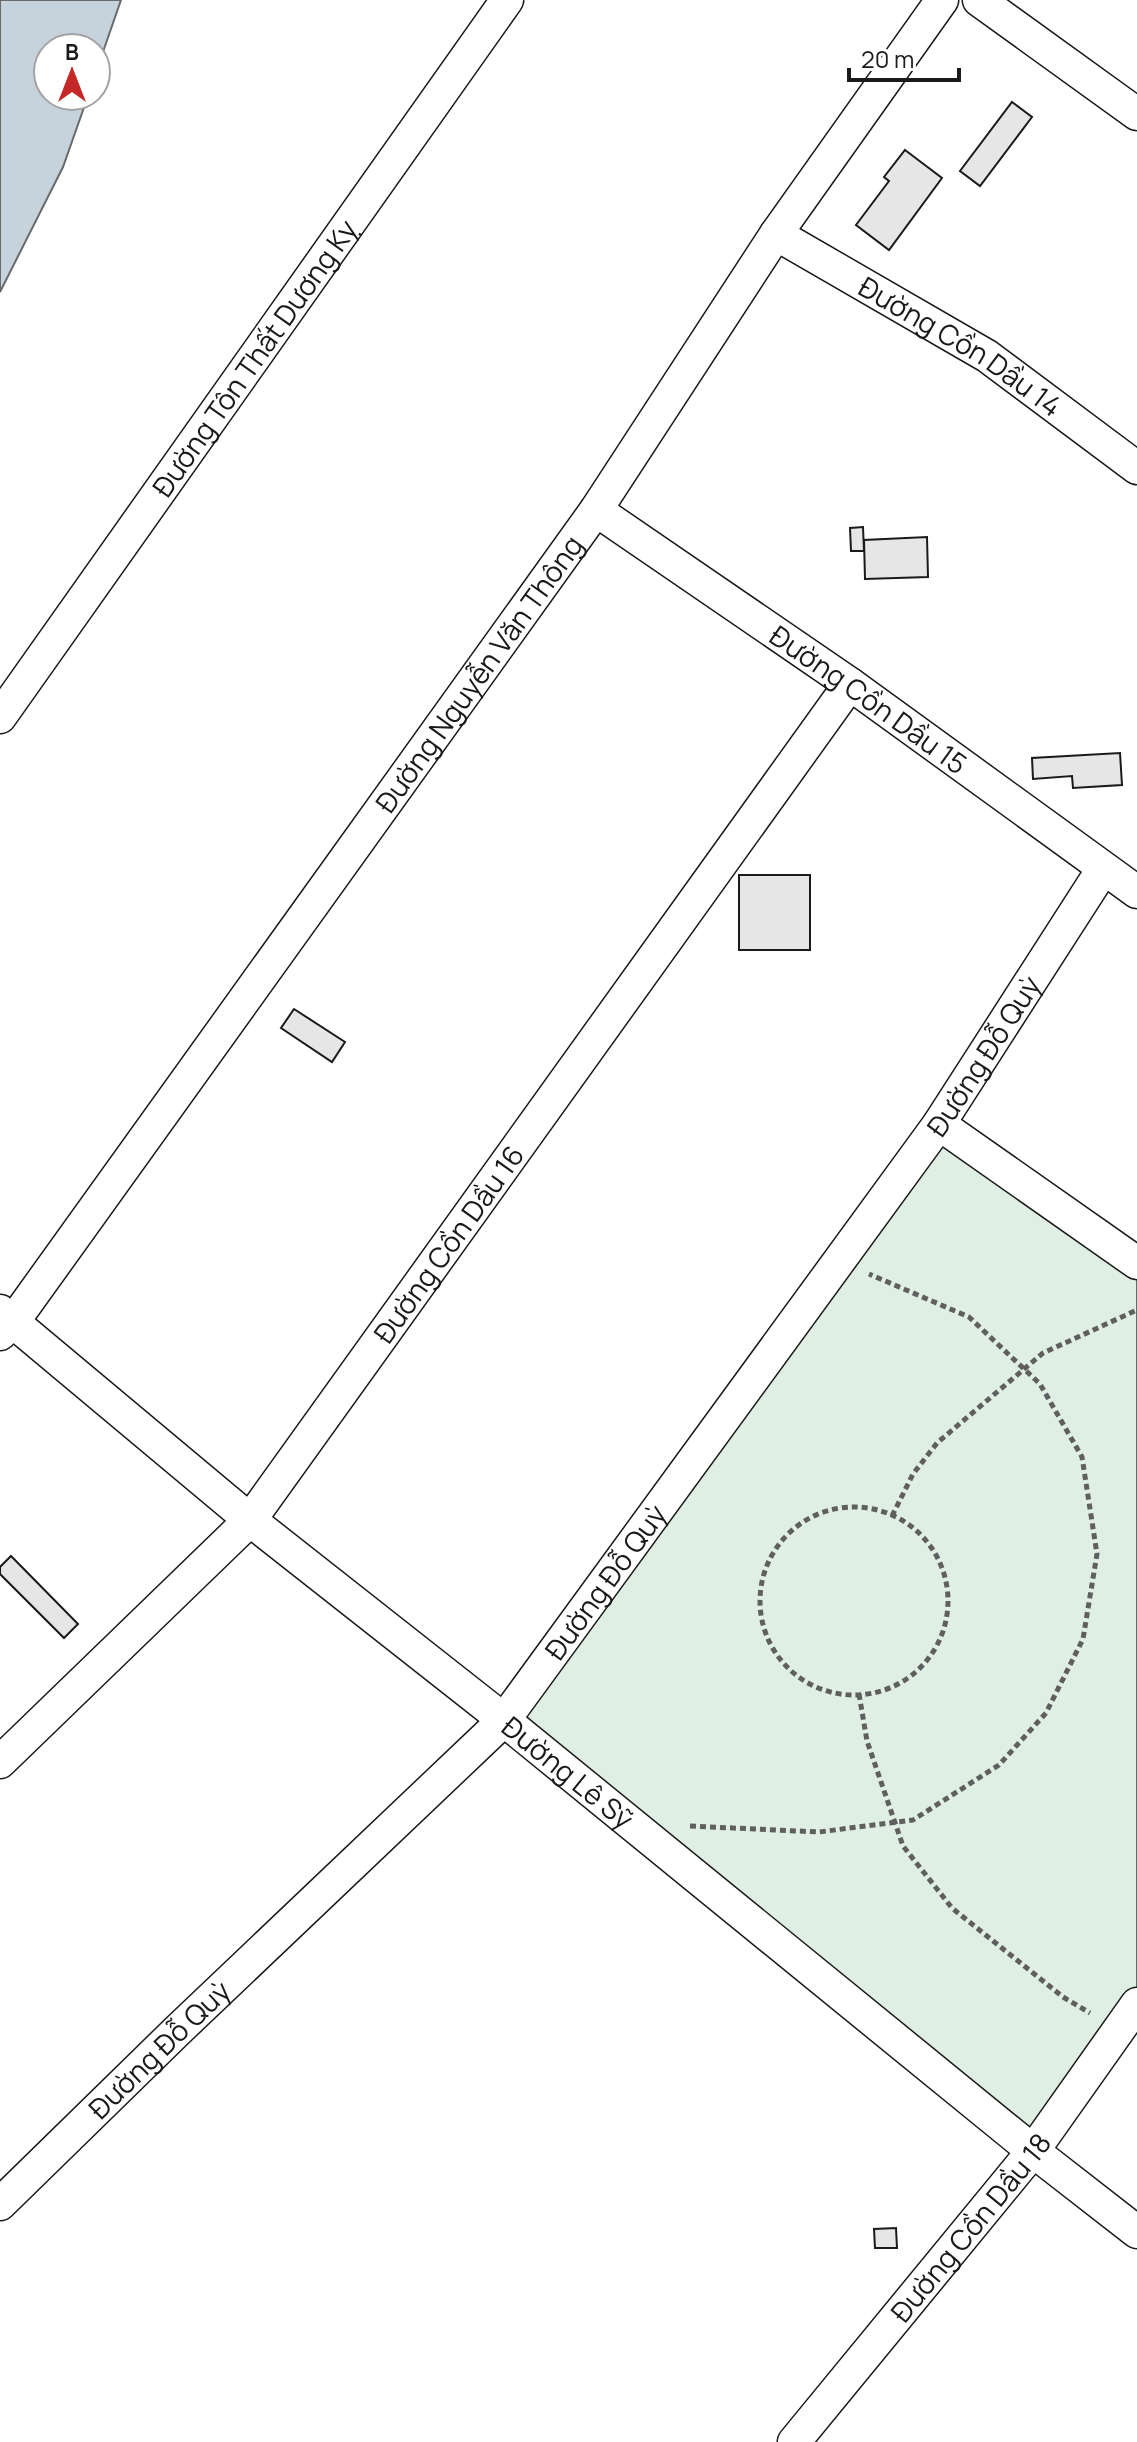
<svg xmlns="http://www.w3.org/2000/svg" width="1137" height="2442" viewBox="0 0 1137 2442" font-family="Manrope,sans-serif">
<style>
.green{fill:#e0efe3;stroke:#6a6a6a;stroke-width:2}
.water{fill:#c6d2dc;stroke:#6a6a6a;stroke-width:2}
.building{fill:#e6e6e6;stroke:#1a1a1a;stroke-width:2}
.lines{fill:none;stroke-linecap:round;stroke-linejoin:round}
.street-casing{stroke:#1a1a1a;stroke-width:35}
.path{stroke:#5f5f5f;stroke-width:5;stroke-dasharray:6 4;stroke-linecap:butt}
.street{stroke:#fff;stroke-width:32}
.labels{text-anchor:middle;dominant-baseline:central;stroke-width:6;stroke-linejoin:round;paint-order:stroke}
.street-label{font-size:28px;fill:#1a1a1a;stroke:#fff}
</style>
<rect width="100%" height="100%" fill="#fff"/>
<polygon class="green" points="939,1124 1137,1263 1137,2004 1033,2151 504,1720"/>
<polygon class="water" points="0,0 121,0 96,72 96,48 48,48 48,96 88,96 63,167 0,292"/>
<g class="building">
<polygon points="1012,102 1032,117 980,186 960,171"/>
<polygon points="905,150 942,178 889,250 856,225 889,181 884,177"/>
<polygon points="863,527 864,551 851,551 850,528"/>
<polygon points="927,537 928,577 865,579 864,540"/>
<polygon points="1120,753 1122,785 1073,788 1072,776 1033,779 1032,758"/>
<rect x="739" y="875" width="71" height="75"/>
<polygon points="294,1009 345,1042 332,1062 281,1028"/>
<polygon points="11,1556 78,1624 64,1638 0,1574 0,1567"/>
<polygon points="896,2228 897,2248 875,2248 874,2229"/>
</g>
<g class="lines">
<g class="street-casing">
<g id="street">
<polyline points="979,0 1137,114"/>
<path id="s1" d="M776 234 987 356 1137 468"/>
<path id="s2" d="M596 510 850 684 1137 892"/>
<path id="s3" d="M0 717 507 0"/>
<polyline points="939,1124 1137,1263"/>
<path id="s4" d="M0 1311 250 1520 504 1720 1033 2151 1137 2232"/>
<path id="s5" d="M0 1334 13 1322 596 510 776 234 942 0"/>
<path id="s6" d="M0 1762 250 1520 850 684"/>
<path id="s7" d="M0 2204 177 2031 504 1720 939 1124 1103 869"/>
<path id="s8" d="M794 2442 1033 2151 1137 2004"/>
</g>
</g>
<g class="path">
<circle cx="854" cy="1601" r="94"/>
<polyline points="892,1516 913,1474 937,1443 1043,1353 1137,1310"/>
<polyline points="859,1694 867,1741 903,1846 952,1908 1063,1997 1090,2013"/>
<polyline points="690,1826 819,1832 913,1820 999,1765 1046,1713 1083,1639 1097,1554 1082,1457 1040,1384 969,1317 869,1274"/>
</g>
<use href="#street" class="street"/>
</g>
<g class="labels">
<g class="street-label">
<text stroke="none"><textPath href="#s1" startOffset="216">Đường Cồn Dầu 14</textPath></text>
<text stroke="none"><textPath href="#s3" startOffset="440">Đường Tôn Thất Dương Kỵ</textPath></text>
<text stroke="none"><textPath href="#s5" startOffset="816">Đường Nguyễn Văn Thông</textPath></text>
<text stroke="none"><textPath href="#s2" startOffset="332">Đường Cồn Dầu 15</textPath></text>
<text stroke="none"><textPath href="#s7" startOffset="1518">Đường Đỗ Quỳ</textPath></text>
<text stroke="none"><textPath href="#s6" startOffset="688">Đường Cồn Dầu 16</textPath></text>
<text stroke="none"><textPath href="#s7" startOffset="870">Đường Đỗ Quỳ</textPath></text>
<text stroke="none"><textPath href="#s4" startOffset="732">Đường Lê Sỹ</textPath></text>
<text stroke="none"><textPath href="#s7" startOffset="222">Đường Đỗ Quỳ</textPath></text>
<text stroke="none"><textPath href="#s8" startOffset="278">Đường Cồn Dầu 18</textPath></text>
</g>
</g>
<g transform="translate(72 72)"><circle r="38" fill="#ffffff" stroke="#a3a3a3" stroke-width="2"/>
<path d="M0-6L14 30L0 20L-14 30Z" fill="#c62828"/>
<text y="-12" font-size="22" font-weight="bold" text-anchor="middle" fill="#1a1a1a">B</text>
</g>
<path d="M849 68v12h110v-12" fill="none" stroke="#1a1a1a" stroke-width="4"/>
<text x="861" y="68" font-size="24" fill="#1a1a1a" stroke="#ffffff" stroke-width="6" paint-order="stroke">20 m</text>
</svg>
